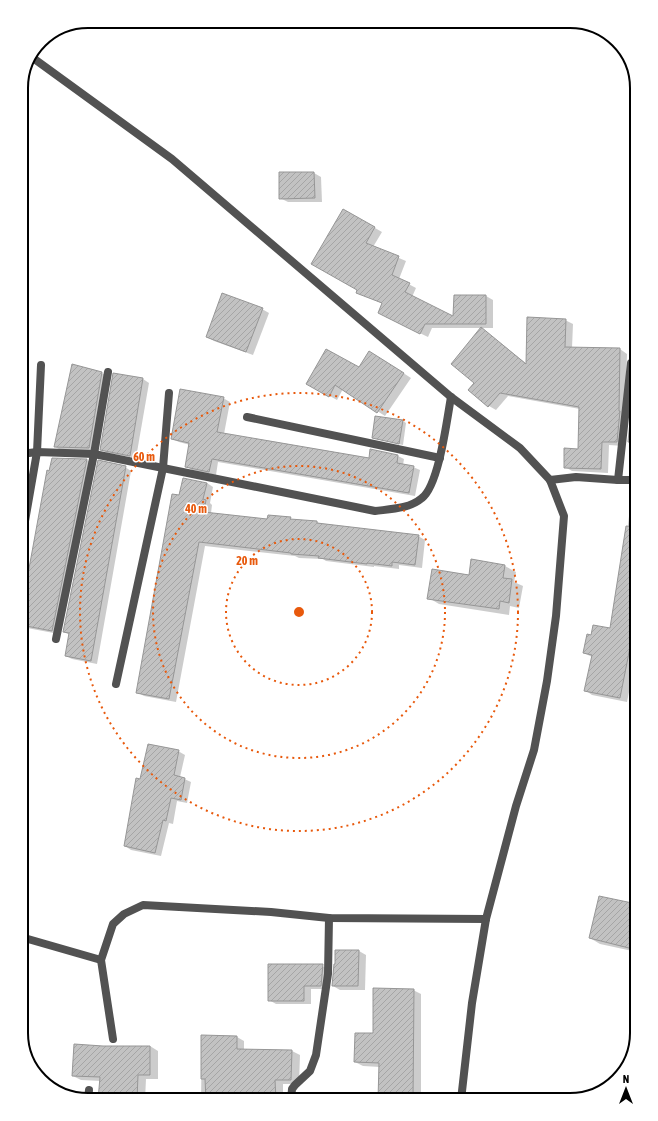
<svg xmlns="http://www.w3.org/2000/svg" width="658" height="1121" viewBox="0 0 658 1121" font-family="'Asap Condensed',sans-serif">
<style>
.shadow{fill:#0003}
.building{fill:url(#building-hatch);stroke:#969696}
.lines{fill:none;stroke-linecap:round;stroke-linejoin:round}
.minor{stroke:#525252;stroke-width:8}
.tertiary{stroke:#525252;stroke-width:8}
.ring{fill:none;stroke:#e8590c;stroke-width:2;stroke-dasharray:2 4}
.rim{fill:none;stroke:#000;stroke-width:2}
.centre{fill:#e8590c;stroke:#fff;stroke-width:2}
.ring-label{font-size:12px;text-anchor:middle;font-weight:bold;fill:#e8590c;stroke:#fff;stroke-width:3;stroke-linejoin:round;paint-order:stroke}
</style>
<defs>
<pattern id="building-hatch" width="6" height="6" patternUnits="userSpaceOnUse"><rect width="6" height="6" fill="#c2c2c2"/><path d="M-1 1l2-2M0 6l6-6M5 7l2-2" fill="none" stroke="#a5a5a5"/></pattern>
</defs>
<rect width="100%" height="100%" fill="#fff"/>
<g class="shadow">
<polygon points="280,173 314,173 321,177 322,202 288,202 280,198"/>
<polygon points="349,213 382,232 373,247 406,261 399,279 416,288 412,297 454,318 486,296 493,300 493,328 432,328 428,337 386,317 383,304 357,292"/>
<polygon points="262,309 269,313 253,355 214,341 207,337"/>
<polygon points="565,320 573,324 572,348 620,349 627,354 624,446 609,445 608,473 572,471 565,467 579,450 580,409 508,396 496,410 489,406 470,390 476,383 481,329 488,333 527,364"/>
<polygon points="377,356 411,378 385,416 343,389 337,400 308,384 359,368"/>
<polygon points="73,365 95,370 108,376 95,451 61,450 55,447"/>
<polygon points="637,372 637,446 629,442"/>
<polygon points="114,374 143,379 149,383 136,458 107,453 101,449"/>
<polygon points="223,398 230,402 224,434 370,459 398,456 404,459 403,465 413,467 420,470 415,496 218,462 216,475 192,470 186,466 190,445 179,442 172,439"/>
<polygon points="403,421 406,423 403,445 376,439 373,437"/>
<polygon points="52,459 87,460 94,464 59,634 27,628 21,625"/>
<polygon points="125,467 131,471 97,664 72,659 66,656 70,635 64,632"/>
<polygon points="207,483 213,487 210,503 212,505 211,513 268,520 290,518 293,520 317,522 322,525 418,536 425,540 422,568 399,565 399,569 374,566 374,567 326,561 323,559 299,558 295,556 205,546 176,702 144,696 137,692 180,496"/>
<polygon points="630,508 637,509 637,652 627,702 592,695 585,690 592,657 584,653 592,636 611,629 625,549"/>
<polygon points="472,561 505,566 516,572 514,582 523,586 519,608 510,606 509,615 439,604 429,598 470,576"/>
<polygon points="178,751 185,755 180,777 191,782 187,803 177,801 173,824 169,823 161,856 131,850 125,846 141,780"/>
<polygon points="637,905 637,952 600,944 590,938"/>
<polygon points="359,951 366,955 365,990 340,990 333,986 336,966"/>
<polygon points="322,966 329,969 327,989 311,989 311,1004 276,1004 269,1000"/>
<polygon points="413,990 421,994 421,1095 433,1096 440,1100 379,1100 380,1067 363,1066 355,1062 373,1034"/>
<polygon points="202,1036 237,1037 244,1041 244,1050 292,1051 300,1055 299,1084 283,1084 283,1100 201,1100"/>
<polygon points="150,1046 158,1051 158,1079 146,1079 145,1100 99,1100 101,1081 81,1080 73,1076 103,1047"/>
</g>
<g class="building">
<polygon points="279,172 314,172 315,198 279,199"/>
<polygon points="343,209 375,227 366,243 399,256 392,275 410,283 405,292 453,316 454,295 486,295 486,324 425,324 420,334 378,313 382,303 356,293 357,290 311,264"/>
<polygon points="222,293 263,308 246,352 206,337"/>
<polygon points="527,317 566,319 565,347 620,348 619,411 620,411 617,442 602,442 601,469 564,468 564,448 578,449 579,407 500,393 488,407 468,390 474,383 451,364 481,327 526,364"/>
<polygon points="326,349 359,367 369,351 404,373 377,413 335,385 329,397 306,384"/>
<polygon points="72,364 102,372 89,448 54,447"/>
<polygon points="113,373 143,378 130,456 100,450"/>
<polygon points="180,389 224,397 217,432 369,458 370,449 398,455 397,463 414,466 409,493 212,459 209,472 185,467 189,443 171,439"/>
<polygon points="631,411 637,412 637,443 628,442"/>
<polygon points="375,416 403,420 399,444 372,438"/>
<polygon points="52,458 87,459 52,631 21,625 21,612 43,492 47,470 49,471"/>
<polygon points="98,460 126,466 91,661 65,656 69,633 63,632"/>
<polygon points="183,478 207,483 203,499 206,500 204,512 267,519 268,515 291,517 290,519 317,521 317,523 419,535 415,565 392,562 392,566 367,563 367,564 318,558 319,556 291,554 291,553 199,542 169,699 136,693 172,494 179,495"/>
<polygon points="626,526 637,527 637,612 620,698 584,691 592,655 583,653 587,634 591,635 593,625 610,628"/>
<polygon points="471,559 505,565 503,578 512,579 509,603 500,601 499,609 427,599 432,569 469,575"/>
<polygon points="148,744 179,750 174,775 185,778 181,800 171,798 166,821 163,820 155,853 124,846 136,778 140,779"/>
<polygon points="599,896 637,904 637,950 589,938"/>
<polygon points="335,950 359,950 358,986 332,986 334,964 335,964"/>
<polygon points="268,964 323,964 321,986 304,986 304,1001 268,1001"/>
<polygon points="373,988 414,989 413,1100 378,1100 379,1063 354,1062 355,1033 373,1033"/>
<polygon points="201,1035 237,1036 237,1049 292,1050 291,1080 275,1080 276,1100 206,1100 205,1079 201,1079"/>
<polygon points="74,1044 103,1046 150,1046 150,1075 138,1075 137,1100 98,1100 100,1077 72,1076"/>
</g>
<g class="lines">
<g class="minor">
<polyline points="247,417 440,458"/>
<path d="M21 454 37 452 94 454 375 511C391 509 409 509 422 498 439 485 447 419 451 397"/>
<polyline points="550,480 576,477 618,480 637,480"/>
<polyline points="618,480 631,363"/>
<polyline points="21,544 37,452 41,365"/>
<polyline points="56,639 94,454 108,372"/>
<polyline points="116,684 163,468 169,393"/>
<polyline points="21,937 101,960"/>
<polyline points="113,1039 101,960 113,924 124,914 143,905 271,912 329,918 486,919"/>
<polyline points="88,1100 89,1090"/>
<polyline points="291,1100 292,1089 295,1085 310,1071 316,1055 328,974 329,918"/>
</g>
<polyline class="tertiary" points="33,58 172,159 451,397 520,448 550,480 564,516 556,616 547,681 534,750 516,806 486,919 472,1003 461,1100"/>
</g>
<g class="ring">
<circle cx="299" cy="612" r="73"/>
<circle cx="299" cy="612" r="146"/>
<circle cx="299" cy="612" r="219"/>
</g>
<path d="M0 0H658V1121H0ZM88 28H570A60 60 0 0 1 630 88V1033A60 60 0 0 1 570 1093H88A60 60 0 0 1 28 1033V88A60 60 0 0 1 88 28Z" fill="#fff" fill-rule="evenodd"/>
<path class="rim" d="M88 28H570A60 60 0 0 1 630 88V1033A60 60 0 0 1 570 1093H88A60 60 0 0 1 28 1033V88A60 60 0 0 1 88 28Z"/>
<circle cx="299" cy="612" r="6" class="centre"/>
<g class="ring-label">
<text x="144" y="461">60 m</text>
<text x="196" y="513">40 m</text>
<text x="247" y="565">20 m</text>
</g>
<g transform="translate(626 1089)" stroke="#ffffff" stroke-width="3" paint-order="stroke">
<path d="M0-3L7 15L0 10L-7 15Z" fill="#000000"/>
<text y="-6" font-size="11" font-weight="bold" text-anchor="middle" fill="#000000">N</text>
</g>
</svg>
